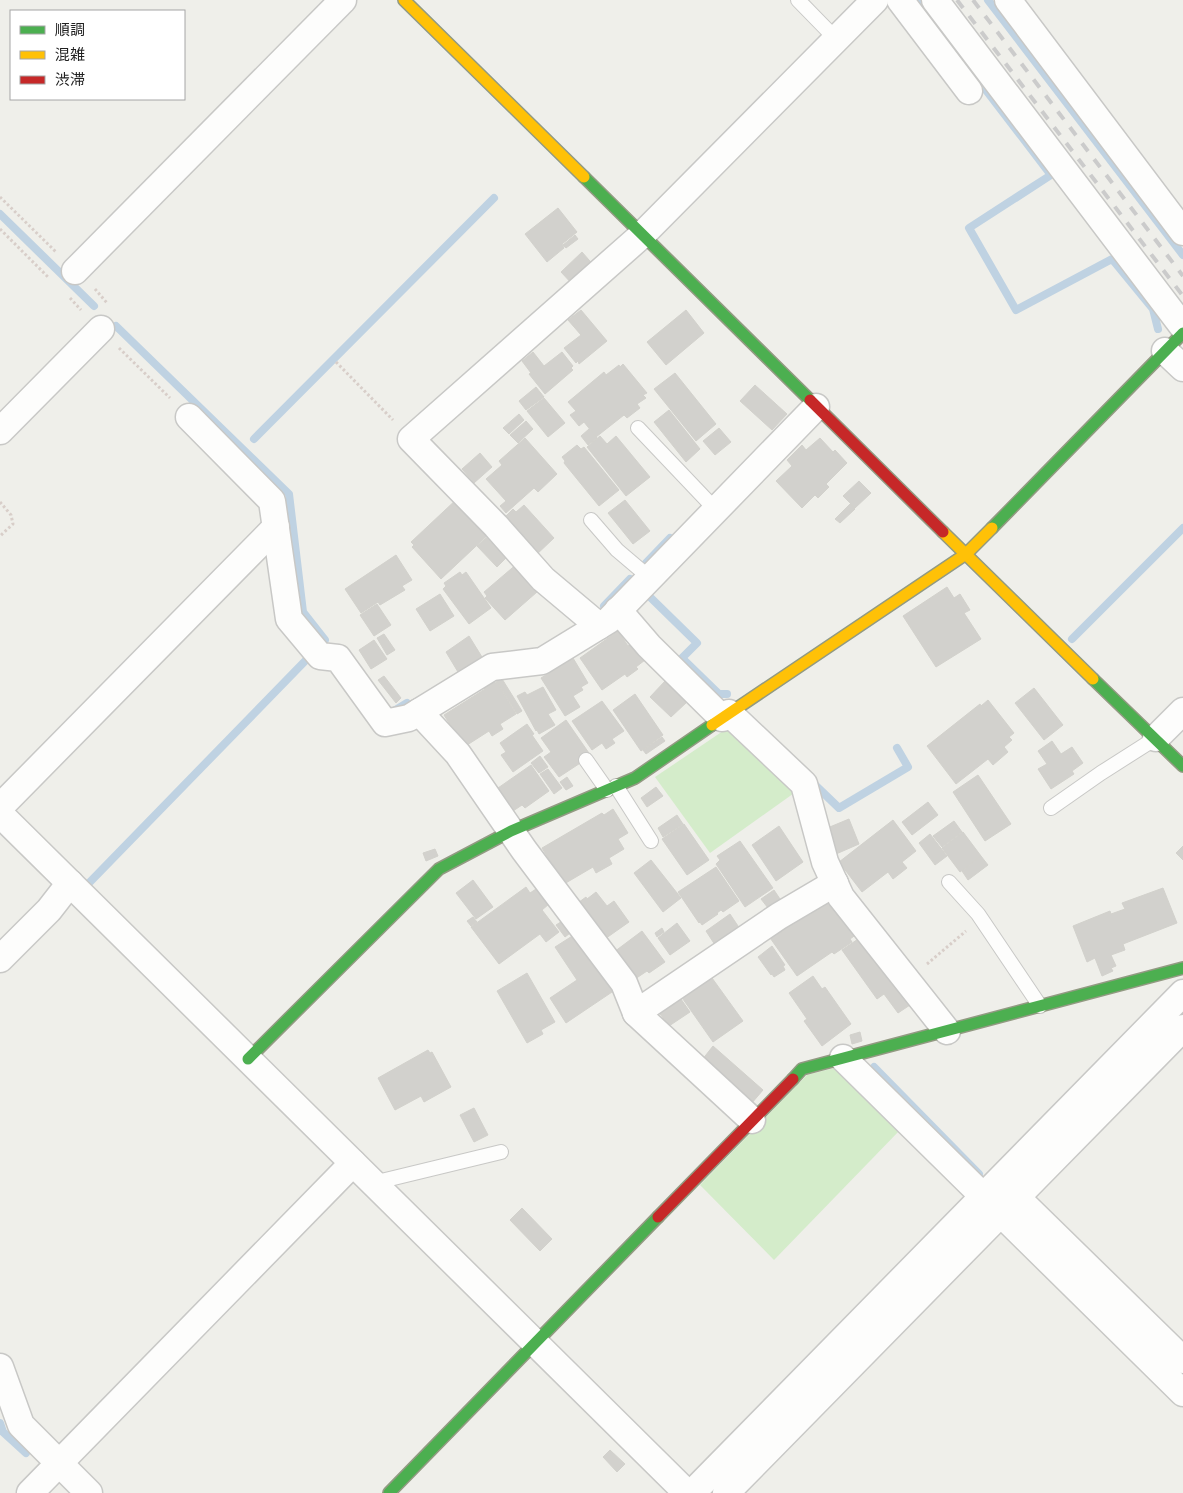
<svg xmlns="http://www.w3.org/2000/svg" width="1183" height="1493" viewBox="0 0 1183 1493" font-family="'Public Sans','Noto Sans JP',sans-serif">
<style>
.grass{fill:#d4ecca}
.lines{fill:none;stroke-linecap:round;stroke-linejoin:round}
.stream{stroke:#bfd2e2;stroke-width:8}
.building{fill:#d2d1cd;stroke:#d2d1cc}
.lane-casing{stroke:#c8c8c6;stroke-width:16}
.street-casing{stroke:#c8c8c6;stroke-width:29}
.fast-casing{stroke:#929a82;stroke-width:14}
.slow-casing{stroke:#929a82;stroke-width:14}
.jam-casing{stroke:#929a82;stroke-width:14}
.path{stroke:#d8cec9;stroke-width:3;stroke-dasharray:2.5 2.5;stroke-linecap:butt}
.lane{stroke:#fdfdfc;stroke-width:14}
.street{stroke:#fdfdfc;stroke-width:26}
.fast{stroke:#4caf50;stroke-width:11}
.slow{stroke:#ffc107;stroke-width:11}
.jam{stroke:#c62828;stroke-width:11}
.rail{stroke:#cbcbcb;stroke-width:4;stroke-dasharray:10 10;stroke-linecap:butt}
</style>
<rect width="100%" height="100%" fill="#efefea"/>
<g class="grass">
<polygon points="734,728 797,791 710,853 655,777 726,729"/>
<polygon points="838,1067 901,1129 774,1260 700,1185 807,1075"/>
</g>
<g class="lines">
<g class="stream">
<polyline points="917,0 1051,175 969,228 1016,310 1112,259 1153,309 1158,329"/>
<polyline points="988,0 1183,255"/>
<polyline points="0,214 94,306"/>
<polyline points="116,326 289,494 303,612 325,640 320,646"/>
<polyline points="254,439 494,198"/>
<polyline points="646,563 670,538"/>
<polyline points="651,598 697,643 682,658 719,694 727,694"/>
<polyline points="604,606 630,579"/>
<polyline points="1072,639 1183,528"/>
<polyline points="394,711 407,703"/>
<polyline points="813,783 839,808 908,767 897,748"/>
<polyline points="88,884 308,658"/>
<polyline points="874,1067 979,1174"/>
<polyline points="0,1423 3,1432 26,1453"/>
</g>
</g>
<g class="building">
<polygon points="558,208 577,232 562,244 564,248 547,262 525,234"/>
<polygon points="575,235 578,239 566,248 563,245"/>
<polygon points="582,252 596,268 575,287 561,272"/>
<polygon points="581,310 607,341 579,364 578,361 576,363 564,348 581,335 568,320"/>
<polygon points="686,310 704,333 666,365 647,342"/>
<polygon points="533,352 544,366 562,352 573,366 571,368 573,370 545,394 529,374 531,373 522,361"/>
<polygon points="623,364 647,393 643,395 646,398 637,404 640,408 627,418 624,415 596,437 584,422 579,426 570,415 576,411 568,402 604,372 606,375 619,365 620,367"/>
<polygon points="675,373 716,424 696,441 654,389"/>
<polygon points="755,385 787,414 772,430 740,401"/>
<polygon points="536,387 544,397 526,410 519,401"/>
<polygon points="544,398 565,423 548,437 527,411"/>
<polygon points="669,410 700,449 686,462 654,422"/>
<polygon points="519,414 524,420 509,434 503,428"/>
<polygon points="526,421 533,429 518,443 510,435"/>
<polygon points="719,428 731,442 715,455 703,441"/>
<polygon points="589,429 597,438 588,445 581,436"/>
<polygon points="600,436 607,444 616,436 650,477 626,496 587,447"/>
<polygon points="525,438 557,474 538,492 534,488 506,513 500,506 506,501 486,479 502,465 499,461"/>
<polygon points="820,438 833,452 835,450 847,463 826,484 829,487 818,498 815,495 802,508 776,481 792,466 787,460 802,445 806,450"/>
<polygon points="577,445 581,449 584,447 619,490 599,506 564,463 565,461 562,457"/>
<polygon points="480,453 492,467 474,483 462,469"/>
<polygon points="859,481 871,493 855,508 843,496"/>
<polygon points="459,497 491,532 441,579 412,547 414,545 411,542"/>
<polygon points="625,500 650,531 633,544 608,513"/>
<polygon points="850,504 855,509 840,523 835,519"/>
<polygon points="524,505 554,538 535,556 501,521 513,509 516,512"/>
<polygon points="492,533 511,553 497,567 477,546"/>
<polygon points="396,555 412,580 402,586 405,590 380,605 378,602 361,613 345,589"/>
<polygon points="518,563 530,584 537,592 505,620 485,598 487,596 484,592"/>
<polygon points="460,572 462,575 466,572 491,608 469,624 443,589 446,586 444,583"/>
<polygon points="947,587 954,598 960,594 970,610 964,613 981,639 936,667 903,616"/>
<polygon points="440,594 454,616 430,631 416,609"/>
<polygon points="377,604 391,625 374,636 360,615"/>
<polygon points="618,631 628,646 632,643 645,660 636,667 638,669 627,677 625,674 602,690 580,658"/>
<polygon points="384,634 395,650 387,655 377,638"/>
<polygon points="469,636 482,657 458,672 446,652"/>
<polygon points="374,640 387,659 371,669 359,650"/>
<polygon points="573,658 588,683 581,687 583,690 573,696 580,707 565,716 541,678"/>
<polygon points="499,674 522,711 517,714 494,677"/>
<polygon points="384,676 401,698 396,703 378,680"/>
<polygon points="492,679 495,683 497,682 516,714 500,724 503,729 492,736 489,731 464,747 444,715 485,689 482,685"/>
<polygon points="666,680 687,702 671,717 650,697"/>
<polygon points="543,687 556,710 548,714 555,725 539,734 537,730 536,731 517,696 525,692 527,695"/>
<polygon points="1034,688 1063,725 1044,740 1015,703"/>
<polygon points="635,694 663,735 641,751 613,710"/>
<polygon points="988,700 1014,733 1009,737 1012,740 1004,747 1008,752 993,765 988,759 956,784 927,746 980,704 981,706"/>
<polygon points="602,701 624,731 612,739 615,743 606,749 602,743 592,750 572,721"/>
<polygon points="566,720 591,756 559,777 544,757 551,752 541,738"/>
<polygon points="527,724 534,734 532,735 543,751 513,772 501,755 506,752 500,743"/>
<polygon points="662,737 665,741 646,754 643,750"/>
<polygon points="1052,741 1061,754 1072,747 1083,763 1072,771 1074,774 1051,789 1038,769 1047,764 1038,751"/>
<polygon points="540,756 548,767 539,773 531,763"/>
<polygon points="531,765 549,791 525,808 522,805 513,811 507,802 508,801 498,788"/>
<polygon points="548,769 562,788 554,794 540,774"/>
<polygon points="978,775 1011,824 985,841 953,792"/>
<polygon points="567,777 573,786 566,790 560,782"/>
<polygon points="656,787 663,796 647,807 641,798"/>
<polygon points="928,802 938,815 912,835 902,822"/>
<polygon points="613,809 628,833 618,839 624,849 609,858 612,864 596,873 593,867 564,884 542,848 602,813 604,815"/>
<polygon points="677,815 683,824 663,837 658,828"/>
<polygon points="849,819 859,844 836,854 825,829"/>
<polygon points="893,820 916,851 902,862 907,868 893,879 888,872 862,892 839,862"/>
<polygon points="954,821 962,832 942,847 933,836"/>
<polygon points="684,824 709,860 687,875 662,839"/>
<polygon points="779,826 803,862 776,881 752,845"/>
<polygon points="963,832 981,856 960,872 942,848"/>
<polygon points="930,834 947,856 935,865 919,843"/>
<polygon points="740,841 773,888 745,907 716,864 720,860 717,856"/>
<polygon points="1183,846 1183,860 1176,853"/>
<polygon points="435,849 438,856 426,861 423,853"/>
<polygon points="981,856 988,865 968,880 962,871"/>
<polygon points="651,860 681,898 663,912 634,873"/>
<polygon points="716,867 739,901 723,912 721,910 717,913 718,914 702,925 700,922 699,923 678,892"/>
<polygon points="473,880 493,907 476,919 456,893"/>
<polygon points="526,887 530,893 539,887 549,904 542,910 559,932 546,942 540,934 499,964 471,927"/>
<polygon points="1163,888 1177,923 1123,944 1125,950 1111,955 1116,966 1111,968 1113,971 1102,976 1095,958 1087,962 1073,926 1110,911 1111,914 1125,909 1122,903"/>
<polygon points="774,890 784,905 768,908 761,899"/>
<polygon points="596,892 607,906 614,901 629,922 602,941 575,905 586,897 587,899"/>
<polygon points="835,894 857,934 850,939 852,942 834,954 832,952 797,976 768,935"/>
<polygon points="730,914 742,932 717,948 706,931"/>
<polygon points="473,917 477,922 471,926 467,921"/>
<polygon points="567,918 574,930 565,937 556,925"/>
<polygon points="677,923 690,941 670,955 658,938"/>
<polygon points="662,928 664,932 657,937 655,933"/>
<polygon points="642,931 665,962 649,973 647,971 635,979 614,952"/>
<polygon points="577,933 615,990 566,1023 550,998 577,980 555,947"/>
<polygon points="864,935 916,1001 898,1013 884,994 877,999 842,950"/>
<polygon points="772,946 785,965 783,966 785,970 774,977 772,974 771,975 758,957"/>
<polygon points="707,971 743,1021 713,1042 678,992"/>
<polygon points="527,973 555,1022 541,1030 543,1034 527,1043 497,991"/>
<polygon points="813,976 822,989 825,987 851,1024 822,1046 804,1021 807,1019 789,993"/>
<polygon points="676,992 690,1012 669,1026 655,1007"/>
<polygon points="860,1032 862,1041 852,1044 850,1035"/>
<polygon points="713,1046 763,1090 751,1104 702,1060"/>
<polygon points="428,1050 430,1053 432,1052 451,1087 424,1102 421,1096 395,1110 378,1078"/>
<polygon points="474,1108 488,1135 474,1142 460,1115"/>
<polygon points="522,1208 552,1239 540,1251 510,1220"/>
<polygon points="610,1450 625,1464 617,1472 603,1457"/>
</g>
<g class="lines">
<g class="lane-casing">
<g id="lane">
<polyline points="798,0 836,39"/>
<polyline points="638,428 716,510"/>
<polyline points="591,520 617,550 650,578"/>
<polyline points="586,760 607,790"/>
<polyline points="616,786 651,841"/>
<polyline points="1051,808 1101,773 1156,738"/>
<polyline points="949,882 978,914 1040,1006"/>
<polyline points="373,1183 501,1152"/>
</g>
</g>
<g class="street-casing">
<g id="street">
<polyline points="900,0 969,91"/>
<polyline points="935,0 1183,327"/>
<polyline points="1008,0 1183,232"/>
<polyline points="75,271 343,0"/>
<polyline points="1165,351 1183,368"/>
<polyline points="189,417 272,501 289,619 320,656 338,658 385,723 409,718 492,667 542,661 609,620 816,407"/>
<polyline points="0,431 101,329"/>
<polyline points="618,610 649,646 722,718"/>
<polyline points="599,626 543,579 496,526 411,439 642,235 875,0"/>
<polyline points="419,712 458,754 524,850 624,983 636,1013 752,1120"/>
<polyline points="729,713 804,784 825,862 841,897 947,1031"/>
<polyline points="1156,738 1183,711"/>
<polyline points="0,807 276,527"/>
<polyline points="0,814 687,1493"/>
<polyline points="0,959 49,910 70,883"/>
<polyline points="636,1013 779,916 835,883"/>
<polyline points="843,1058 1183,1393"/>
<polyline points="1005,1186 1183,1360"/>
<polyline points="0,1367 21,1425 89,1493"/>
<polyline points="30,1493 353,1163"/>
<polyline points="692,1493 1183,993"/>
<polyline points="726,1493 1183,1028"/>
</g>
</g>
<g class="fast-casing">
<g id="fast">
<polyline points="584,177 810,400"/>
<polyline points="992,528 1183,333"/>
<polyline points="1093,679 1183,766"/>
<polyline points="248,1059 439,869 511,831 635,778 712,725"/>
<polyline points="793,1079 802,1069 1183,968"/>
<polyline points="389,1493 658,1217"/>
</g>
</g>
<g class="slow-casing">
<g id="slow">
<polyline points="404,0 584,177"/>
<polyline points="943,532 1093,679"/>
<polyline points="712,725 966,554 992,528"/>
</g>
</g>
<g class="jam-casing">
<g id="jam">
<polyline points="810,400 943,532"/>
<polyline points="658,1217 793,1079"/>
</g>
</g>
<g class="path">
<polyline points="0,197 56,252"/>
<polyline points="0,229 49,278"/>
<polyline points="95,289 107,303"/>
<polyline points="70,298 81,310"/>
<polyline points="119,348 170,398"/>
<polyline points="336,362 393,420"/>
<polyline points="0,502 11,515 13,524 0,536"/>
<polyline points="927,964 966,931"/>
</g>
<use href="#lane" class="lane"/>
<use href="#street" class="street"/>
<use href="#fast" class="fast"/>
<use href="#slow" class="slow"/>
<use href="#jam" class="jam"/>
<g class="rail">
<polyline points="957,0 1183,296"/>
<polyline points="973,0 1183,276"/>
</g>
</g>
<rect x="10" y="10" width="175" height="90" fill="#ffffff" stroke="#a6a6a6"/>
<rect x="20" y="26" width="25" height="8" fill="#4caf50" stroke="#a6a6a6"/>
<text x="55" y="35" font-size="15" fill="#212121">順調</text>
<rect x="20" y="51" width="25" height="8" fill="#ffc107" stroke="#a6a6a6"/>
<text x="55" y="60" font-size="15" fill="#212121">混雑</text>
<rect x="20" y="76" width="25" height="8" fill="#c62828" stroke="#a6a6a6"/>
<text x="55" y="85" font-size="15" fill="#212121">渋滞</text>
</svg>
